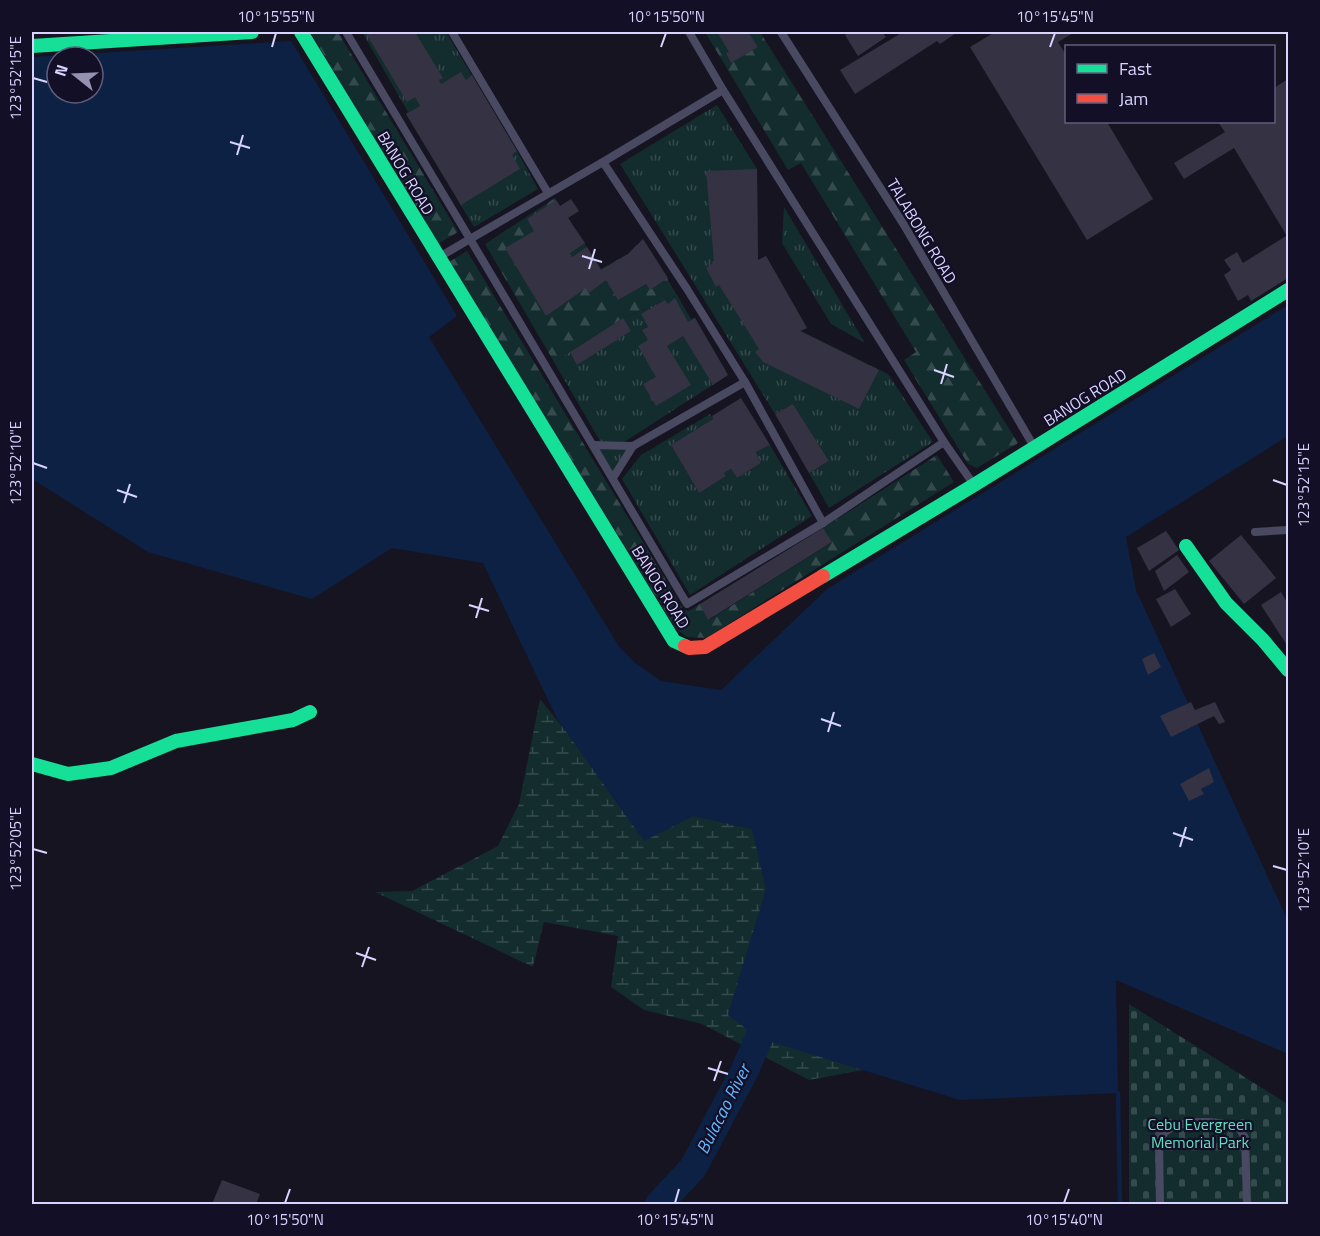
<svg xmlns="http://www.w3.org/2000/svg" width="1320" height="1236" viewBox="0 0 1320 1236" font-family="'Titillium Web',sans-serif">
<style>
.grass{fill:url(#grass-tufts)}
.forest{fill:url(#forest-firs)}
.wetland{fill:url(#wetland-marsh)}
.cemetery{fill:url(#cemetery-stones)}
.water{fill:#0d2144;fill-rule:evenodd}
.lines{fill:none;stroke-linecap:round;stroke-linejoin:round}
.stream{stroke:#0d2144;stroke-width:4.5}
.river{stroke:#0d2144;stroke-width:28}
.building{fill:#343243}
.lane{stroke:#4a4962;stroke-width:8}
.fast{stroke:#16e098;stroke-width:14}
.jam{stroke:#f24e42;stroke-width:14}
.ticks{fill:none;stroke:#d9d4ff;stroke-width:2}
.labels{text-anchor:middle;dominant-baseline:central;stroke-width:4.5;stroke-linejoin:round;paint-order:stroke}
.street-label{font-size:16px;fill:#d9d4ff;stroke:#130f26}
.park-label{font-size:16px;fill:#5fe0c0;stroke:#130f26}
.water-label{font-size:18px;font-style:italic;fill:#62b6ff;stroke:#130f26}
.neatline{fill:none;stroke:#d9d4ff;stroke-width:2}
.ticks-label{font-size:15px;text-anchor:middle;fill:#d9d4ff}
</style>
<defs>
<pattern id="grass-tufts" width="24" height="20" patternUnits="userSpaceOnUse" patternTransform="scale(1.5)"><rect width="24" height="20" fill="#132c2d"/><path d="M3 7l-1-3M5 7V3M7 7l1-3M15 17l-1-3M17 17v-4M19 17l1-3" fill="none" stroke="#354a4c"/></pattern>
<pattern id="forest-firs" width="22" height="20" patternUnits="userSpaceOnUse" patternTransform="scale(1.5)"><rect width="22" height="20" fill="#132c2d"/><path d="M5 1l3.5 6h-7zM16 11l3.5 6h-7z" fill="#354a4c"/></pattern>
<pattern id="wetland-marsh" width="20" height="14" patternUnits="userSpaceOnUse" patternTransform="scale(1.5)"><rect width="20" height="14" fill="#132c2d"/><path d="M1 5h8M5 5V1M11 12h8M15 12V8" fill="none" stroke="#354a4c"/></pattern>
<pattern id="cemetery-stones" width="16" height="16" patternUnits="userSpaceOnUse" patternTransform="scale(1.5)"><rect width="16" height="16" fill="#132c2d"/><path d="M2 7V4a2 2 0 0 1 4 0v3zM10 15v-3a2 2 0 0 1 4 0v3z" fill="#354a4c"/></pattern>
</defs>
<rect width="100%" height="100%" fill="#161421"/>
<g class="grass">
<polygon points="362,32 446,32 517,151 538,189 474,227 406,114 408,112"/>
<polygon points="717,105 757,169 758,260 766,256 807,328 801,331 888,374 933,442 829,508 809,473 829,461 793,404 775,414 620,164"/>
<polygon points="784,207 865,343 831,324 782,243"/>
<polygon points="677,295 691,319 695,318 728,375 624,442 600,441 554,362 623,318"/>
<polygon points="710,414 713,419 671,445 699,493 725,476 724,473 731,469 737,478 761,463 756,452 770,445 812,516 690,595 622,479 641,455"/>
<polygon points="593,445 633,446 613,478"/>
</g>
<g class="forest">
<polygon points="310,32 338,32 458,232 438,244"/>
<polygon points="705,32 760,32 1018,443 977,468 968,464 904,360 916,352 801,163 788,170"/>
<polygon points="555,198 601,269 628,254 643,239 677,295 623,318 554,362 485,244"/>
<polygon points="467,251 684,610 689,611 700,604 709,620 831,543 823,528 937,455 954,482 706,638 687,637 676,629 449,262"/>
</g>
<polygon class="wetland" points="540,699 638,821 739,805 917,1060 809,1080 702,1024 644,1010 611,987 618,936 544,922 533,967 375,892 412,891 498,846 519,804"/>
<polygon class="cemetery" points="1129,1004 1286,1103 1286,1204 1129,1204"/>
<path class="water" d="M291 41 457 316 429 337 618 645 634 662 661 681 721 690 827 589 1288 305V436L1126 537 1136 590 1288 921V1054L1116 980 1118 1093 960 1100 759 1038 728 1015 766 889 752 829 693 816 644 841 557 719 483 563 392 548 312 599 148 552 32 479V57ZM57 57H93V93H57Z"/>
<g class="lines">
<polyline class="stream" points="1118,1093 1120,1204"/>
<polyline class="river" points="659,1204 693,1168 744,1072 759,1038"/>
</g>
<g class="building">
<polygon points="371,32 415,32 443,78 439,80 441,84 461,72 466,80 472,75 517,151 512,155 520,169 461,205 406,114 420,106 415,97 407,102 367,35"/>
<polygon points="717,32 748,32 758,47 731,63 726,53 729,52"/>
<polygon points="851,32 882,32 886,37 858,56 845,35"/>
<polygon points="903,32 956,33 940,44 937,41 855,94 840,70"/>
<polygon points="995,32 1075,32 1058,42 1066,55 1066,122 1107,122 1153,199 1087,240 970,47"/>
<polygon points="1288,79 1288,238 1234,148 1184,179 1174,163 1225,132 1218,122 1274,122 1274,88"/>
<polygon points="757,169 758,260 766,256 807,328 800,331 879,370 859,409 763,362 755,352 759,349 719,285 716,287 706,268 714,262 706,171"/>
<polygon points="571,199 579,211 568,218 585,243 570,253 572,257 587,247 601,270 628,254 643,239 668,278 650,290 646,284 618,300 606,280 589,293 586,288 546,316 505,248 534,231 527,219 556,200 560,206"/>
<polygon points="1286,236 1288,240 1288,278 1251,301 1248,295 1238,301 1224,275 1231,270 1224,260 1237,252 1243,263"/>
<polygon points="675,298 688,322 695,318 728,375 713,385 683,336 667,346 691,385 656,406 643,384 656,377 638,346 648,340 642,330 648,327 641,314 665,300 668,304"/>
<polygon points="623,318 631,331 577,365 570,352"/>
<polygon points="741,398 770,445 756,452 761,463 737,478 731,469 724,473 726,476 699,493 671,445 713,419 712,416"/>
<polygon points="793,404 829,461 809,473 775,414"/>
<polygon points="823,528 832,542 708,620 700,604"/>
<polygon points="1166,531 1179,550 1149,571 1137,548"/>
<polygon points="1241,535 1276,578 1244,604 1209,561"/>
<polygon points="1177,555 1189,572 1164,591 1155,571"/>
<polygon points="1175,589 1191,614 1171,627 1156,599"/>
<polygon points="1281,592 1288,604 1288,647 1261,605"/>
<polygon points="1154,653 1161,667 1148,675 1142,659"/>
<polygon points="1191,702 1195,710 1215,702 1225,722 1219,724 1214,716 1171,737 1160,716"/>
<polygon points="1209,768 1214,782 1201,789 1204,794 1189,801 1180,784"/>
<polygon points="222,1180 260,1194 256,1204 212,1204"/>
</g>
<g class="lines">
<g class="lane">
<polyline points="346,32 470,239 441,256"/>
<polyline points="452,32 548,193"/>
<polyline points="689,32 723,90 944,442 974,485"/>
<polyline points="781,32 904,225 1033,445"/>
<polyline points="723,90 603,162 470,239 687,604 823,523 944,442"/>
<polyline points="603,162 687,289 745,382 823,523"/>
<polyline points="593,445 633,446"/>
<polyline points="613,478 633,446 745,382"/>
<polyline points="1255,532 1288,530"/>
<path d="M1160 1204 1159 1141C1168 1117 1221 1119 1240 1129L1245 1138 1247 1204"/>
</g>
<g class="fast">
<polyline points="301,32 674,641 685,646"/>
<polyline points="32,46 252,32"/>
<polyline points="1186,546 1226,603 1263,640 1288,670"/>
<polyline points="823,576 974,485 1288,290"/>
<polyline points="32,764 68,774 111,768 176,741 293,720 310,712"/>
</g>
<polyline class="jam" points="685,646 689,648 705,647 823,576"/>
</g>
<path class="ticks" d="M272 47 276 33M661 47 666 33M1050 47 1055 33M33 78 47 82M230 142 250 148M237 155 243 135M582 256 602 262M589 269 595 249M934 370 954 377M941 384 947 364M33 463 47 468M1273 480 1287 485M117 490 137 497M124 503 130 484M469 605 489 611M476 618 482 598M821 719 841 726M828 732 834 712M1173 833 1193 840M1180 847 1186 827M33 849 47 853M1273 866 1287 870M356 953 376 960M362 967 369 947M708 1068 728 1074M714 1081 721 1061M285 1203 290 1189M675 1203 679 1189M1064 1203 1069 1189"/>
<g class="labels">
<g class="street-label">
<text transform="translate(406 173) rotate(59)">BANOG ROAD</text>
<text transform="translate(922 231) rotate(59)">TALABONG ROAD</text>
<text transform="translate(1085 397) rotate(-32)">BANOG ROAD</text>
<text transform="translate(661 587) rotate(58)">BANOG ROAD</text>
</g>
<g class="park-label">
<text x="1200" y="1124">Cebu Evergreen<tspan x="1200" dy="18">Memorial Park</tspan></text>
</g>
<g class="water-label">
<text transform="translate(723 1109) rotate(-63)">Bulacao River</text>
</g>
</g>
<rect width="1320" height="1236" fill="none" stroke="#130f26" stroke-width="66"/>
<rect x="1065" y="45" width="210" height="78" fill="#130f26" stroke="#625e7d" stroke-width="1.5"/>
<rect x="1077" y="64" width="30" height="9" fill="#16e098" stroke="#625e7d" stroke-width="1.5"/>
<text x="1119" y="75" font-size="18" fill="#d9d4ff">Fast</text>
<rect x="1077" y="94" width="30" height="9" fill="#f24e42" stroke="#625e7d" stroke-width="1.5"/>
<text x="1119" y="105" font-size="18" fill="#d9d4ff">Jam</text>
<g transform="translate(75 75) rotate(288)"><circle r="28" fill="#130f26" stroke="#625e7d" stroke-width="1.5"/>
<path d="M0-4.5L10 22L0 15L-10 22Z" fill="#9591b1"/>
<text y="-9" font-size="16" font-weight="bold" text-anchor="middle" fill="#d9d4ff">N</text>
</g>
<rect x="33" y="33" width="1254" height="1170" class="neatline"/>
<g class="ticks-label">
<text x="276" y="22">10°15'55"N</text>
<text x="666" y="22">10°15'50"N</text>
<text x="1055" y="22">10°15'45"N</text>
<text transform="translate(16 78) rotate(-90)" y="5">123°52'15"E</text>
<text transform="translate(16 463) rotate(-90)" y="5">123°52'10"E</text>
<text transform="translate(1304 485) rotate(-90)" y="5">123°52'15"E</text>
<text transform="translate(16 849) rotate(-90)" y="5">123°52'05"E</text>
<text transform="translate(1304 870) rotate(-90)" y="5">123°52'10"E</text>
<text x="285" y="1225">10°15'50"N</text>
<text x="675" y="1225">10°15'45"N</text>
<text x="1064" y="1225">10°15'40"N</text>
</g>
</svg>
